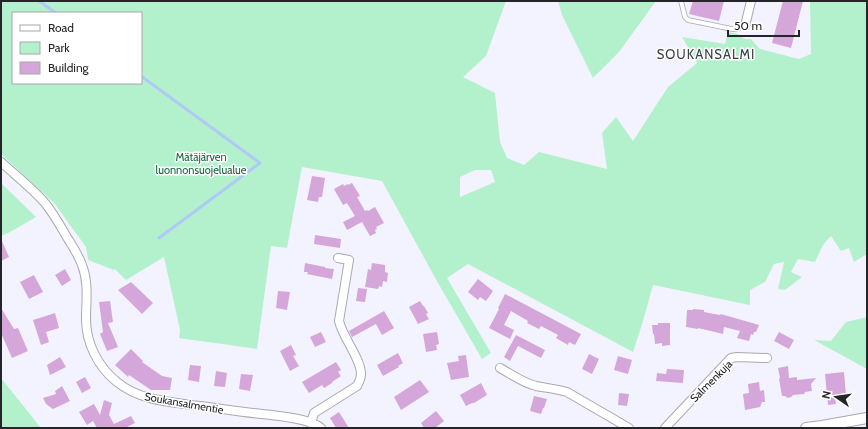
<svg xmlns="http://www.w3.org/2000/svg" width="868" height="429" viewBox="0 0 868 429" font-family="Cabin,sans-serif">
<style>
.green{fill:#b3f1cc;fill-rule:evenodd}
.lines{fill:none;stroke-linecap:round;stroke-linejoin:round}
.stream{stroke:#b0c9f7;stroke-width:3}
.building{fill:#d5a6da}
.service-casing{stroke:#a8a8b3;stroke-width:5.5}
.minor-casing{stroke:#a8a8b3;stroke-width:10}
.tertiary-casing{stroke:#a8a8b3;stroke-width:12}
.service{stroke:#fff;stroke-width:4}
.minor{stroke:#fff;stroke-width:8}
.tertiary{stroke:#fff;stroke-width:10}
.labels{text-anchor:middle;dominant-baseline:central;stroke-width:3;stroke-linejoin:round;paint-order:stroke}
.park-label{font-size:11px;fill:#14633f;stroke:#fff}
.street-label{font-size:11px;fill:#252529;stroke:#fff}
.quarter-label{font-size:13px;letter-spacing:1px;fill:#3d3d46;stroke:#fff}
</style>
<rect width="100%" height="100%" fill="#f3f3ff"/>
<g class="green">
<path d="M1 1H506L486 56 463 77 495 93 500 142 507 158 524 165 539 152 607 169 602 133 616 117 633 141 668 87 697 63 682 37 725 44 728 32 738 34 743 38 746 39H751L760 49 799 59 811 54 810 1H867V254L854 262 849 248 841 251 831 236 823 245 815 262 798 259 791 272 802 277 785 290 778 289 784 262 774 264 765 282 750 290V305L653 285 643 321 633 352 468 264 447 278 491 353 482 359 438 283 382 181 302 167 287 248 271 246 257 349 179 338 180 330 164 257 126 280 115 269 114 270 88 260 86 247 54 203 1 154ZM13 13H141V83H13ZM475 170H491L495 182 460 197V177Z"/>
<polygon points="558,1 656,1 619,52 593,78 562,15"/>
<polygon points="1,183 36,217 12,231 1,236"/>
<polygon points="867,317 867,369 814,340 831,341 846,322"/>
<polygon points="1,378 41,428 1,428"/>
</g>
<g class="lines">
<g class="stream">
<polyline points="39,1 56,13"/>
<polyline points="141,76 260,163 159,238"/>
</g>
</g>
<g class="building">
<polygon points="693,1 724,1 719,21 689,14"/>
<polygon points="783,1 803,1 791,48 772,43"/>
<polygon points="312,176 325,178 322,197 319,197 318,202 307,200"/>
<polygon points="352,183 360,196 357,197 365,211 367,210 368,211 375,207 384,223 376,227 377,229 375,230 376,233 370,236 362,222 347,230 343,222 355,216 347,203 343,205 334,189 343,184 344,186 348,184 348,185"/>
<polygon points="315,235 341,239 340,248 314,244"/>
<polygon points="1,239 9,257 1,261"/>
<polygon points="305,263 325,267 325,268 334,269 332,279 307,274 308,272 304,272"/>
<polygon points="372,263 385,265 385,272 388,273 387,282 383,281 382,287 379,286 378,289 365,287 368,269 371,270"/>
<polygon points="65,269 71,280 62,286 55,275"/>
<polygon points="34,275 43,292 29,299 20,282"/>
<polygon points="478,279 493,291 486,301 480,297 478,300 468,292"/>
<polygon points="131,282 153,303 142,314 118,290"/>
<polygon points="358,288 367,289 365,302 356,301"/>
<polygon points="278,291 290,292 287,310 276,308"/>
<polygon points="505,294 581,334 575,345 569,342 568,345 556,338 558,335 541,326 539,329 527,323 528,321 511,311 504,325 514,330 510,339 489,328 499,309 498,308"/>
<polygon points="110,301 113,322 108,323 118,347 107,351 100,334 103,332 99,302"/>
<polygon points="420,301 423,306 424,306 428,313 426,314 429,319 418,324 409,307"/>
<polygon points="1,308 14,329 18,328 28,351 12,358 1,333"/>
<polygon points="693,309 704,310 704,312 720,315 721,314 759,325 756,332 754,332 753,335 751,334 749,341 737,338 740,331 724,327 723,334 698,328 698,329 686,327 687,310 693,310"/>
<polygon points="384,311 394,328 382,335 376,324 352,337 349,331"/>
<polygon points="55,313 59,328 46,332 49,342 41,345 33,320"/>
<polygon points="658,323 670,323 670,345 662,346 662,343 655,344 654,334 653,334 652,325 658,325"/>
<polygon points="321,332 326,342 315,347 310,337"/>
<polygon points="437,332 439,344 436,345 437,350 426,352 423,334"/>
<polygon points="779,332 794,340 789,349 774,341"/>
<polygon points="516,335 545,350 541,358 518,346 510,361 504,357"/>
<polygon points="291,345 296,355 293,356 299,366 290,371 280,351"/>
<polygon points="131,349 143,361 142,362 162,376 172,378 170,390 151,390 129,375 128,377 115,365"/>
<polygon points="398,353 403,363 398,366 399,367 383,376 377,365"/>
<polygon points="589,354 599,359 592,374 582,369"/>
<polygon points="466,355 469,377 451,380 447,363 459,361 458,356"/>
<polygon points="618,356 632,360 628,374 614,370"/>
<polygon points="60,357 66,367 50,375 47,365"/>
<polygon points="336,362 341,370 338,372 341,376 332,382 332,383 324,388 322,385 309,393 302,382"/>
<polygon points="190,365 201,366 199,382 188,380"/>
<polygon points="788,366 789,378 797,377 797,380 816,378 811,384 812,391 805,392 804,394 793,395 791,397 788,398 785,396 782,396 779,379 780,378 778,368"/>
<polygon points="667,369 684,370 683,383 656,381 657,373 666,374"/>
<polygon points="216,371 227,373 225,387 214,386"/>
<polygon points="844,372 846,396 835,397 836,404 828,405 825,374"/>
<polygon points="241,374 253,375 250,391 239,389"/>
<polygon points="85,377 91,388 82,393 76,382"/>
<polygon points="420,380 429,392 401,410 394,397"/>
<polygon points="759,382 760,391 764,390 765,402 762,402 760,407 745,410 743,394 749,393 748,384"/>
<polygon points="481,383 487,395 474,403 472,403 466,406 460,395"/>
<polygon points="62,386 70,401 53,409 46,404 43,398 56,394 55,391"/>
<polygon points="619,393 629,394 627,406 618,405"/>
<polygon points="534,396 547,399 544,408 543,408 541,414 530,411"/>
<polygon points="104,400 112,403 109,415 114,424 131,416 135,423 125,428 97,428 93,421 87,425 79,412 94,404 100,415"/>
<polygon points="436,411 444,421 435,428 424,428 421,423"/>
<polygon points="339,412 349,428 336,428 330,418"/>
</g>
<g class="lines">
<g class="service-casing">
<polyline id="service" points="681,1 685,17 688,20 732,29 737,29 745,26"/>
</g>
<g class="minor-casing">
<g id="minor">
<polyline points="745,26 751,1"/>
<path d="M1 162C15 175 32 188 45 203 54 214 61 227 68 239 73 247 79 256 82 265 89 283 86 301 86 319 86 343 98 367 117 382 140 401 171 402 200 406 224 409 248 413 272 415 285 417 311 419 321 428"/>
<path d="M500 368C511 374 523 383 536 386 547 388 557 389 567 392L629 428"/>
<path d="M311 423 314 413 357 386C359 382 361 379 361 374 361 359 343 338 339 321L349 260 338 258"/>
<polyline points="665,428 731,358 737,357 767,358"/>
</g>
</g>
<g class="tertiary-casing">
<polyline id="tertiary" points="806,428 822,426 867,418"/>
</g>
<use href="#service" class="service"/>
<use href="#minor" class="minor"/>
<use href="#tertiary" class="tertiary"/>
</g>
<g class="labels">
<g class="park-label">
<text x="201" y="157">Mätäjärven<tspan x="201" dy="13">luonnonsuojelualue</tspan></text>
</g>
<g class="street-label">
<text transform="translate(711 381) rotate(-45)">Salmenkuja</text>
<text transform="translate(184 403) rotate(10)">Soukansalmentie</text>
</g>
<g class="quarter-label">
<text x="706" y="54">SOUKANSALMI</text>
</g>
</g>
<rect width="868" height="429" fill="none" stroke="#252529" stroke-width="4"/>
<rect x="12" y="12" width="130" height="72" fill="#ffffff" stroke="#a8a8a9"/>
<rect x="20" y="25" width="20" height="6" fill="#ffffff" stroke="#a8a8a9"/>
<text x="48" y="32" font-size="12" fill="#252529">Road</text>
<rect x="20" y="42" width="20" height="12" fill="#b3f1cc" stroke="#a8a8a9"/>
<text x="48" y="52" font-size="12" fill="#252529">Park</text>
<rect x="20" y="62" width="20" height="12" fill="#d5a6da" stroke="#a8a8a9"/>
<text x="48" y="72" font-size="12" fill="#252529">Building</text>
<g transform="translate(836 397) rotate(283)" stroke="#ffffff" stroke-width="3" paint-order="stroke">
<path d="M0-3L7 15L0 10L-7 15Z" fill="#252529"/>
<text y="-6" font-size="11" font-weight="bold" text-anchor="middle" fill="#252529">N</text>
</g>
<path d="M728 30v6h71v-6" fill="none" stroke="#252529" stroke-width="2"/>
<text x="734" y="30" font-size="12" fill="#252529" stroke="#ffffff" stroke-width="3" paint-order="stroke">50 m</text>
</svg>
